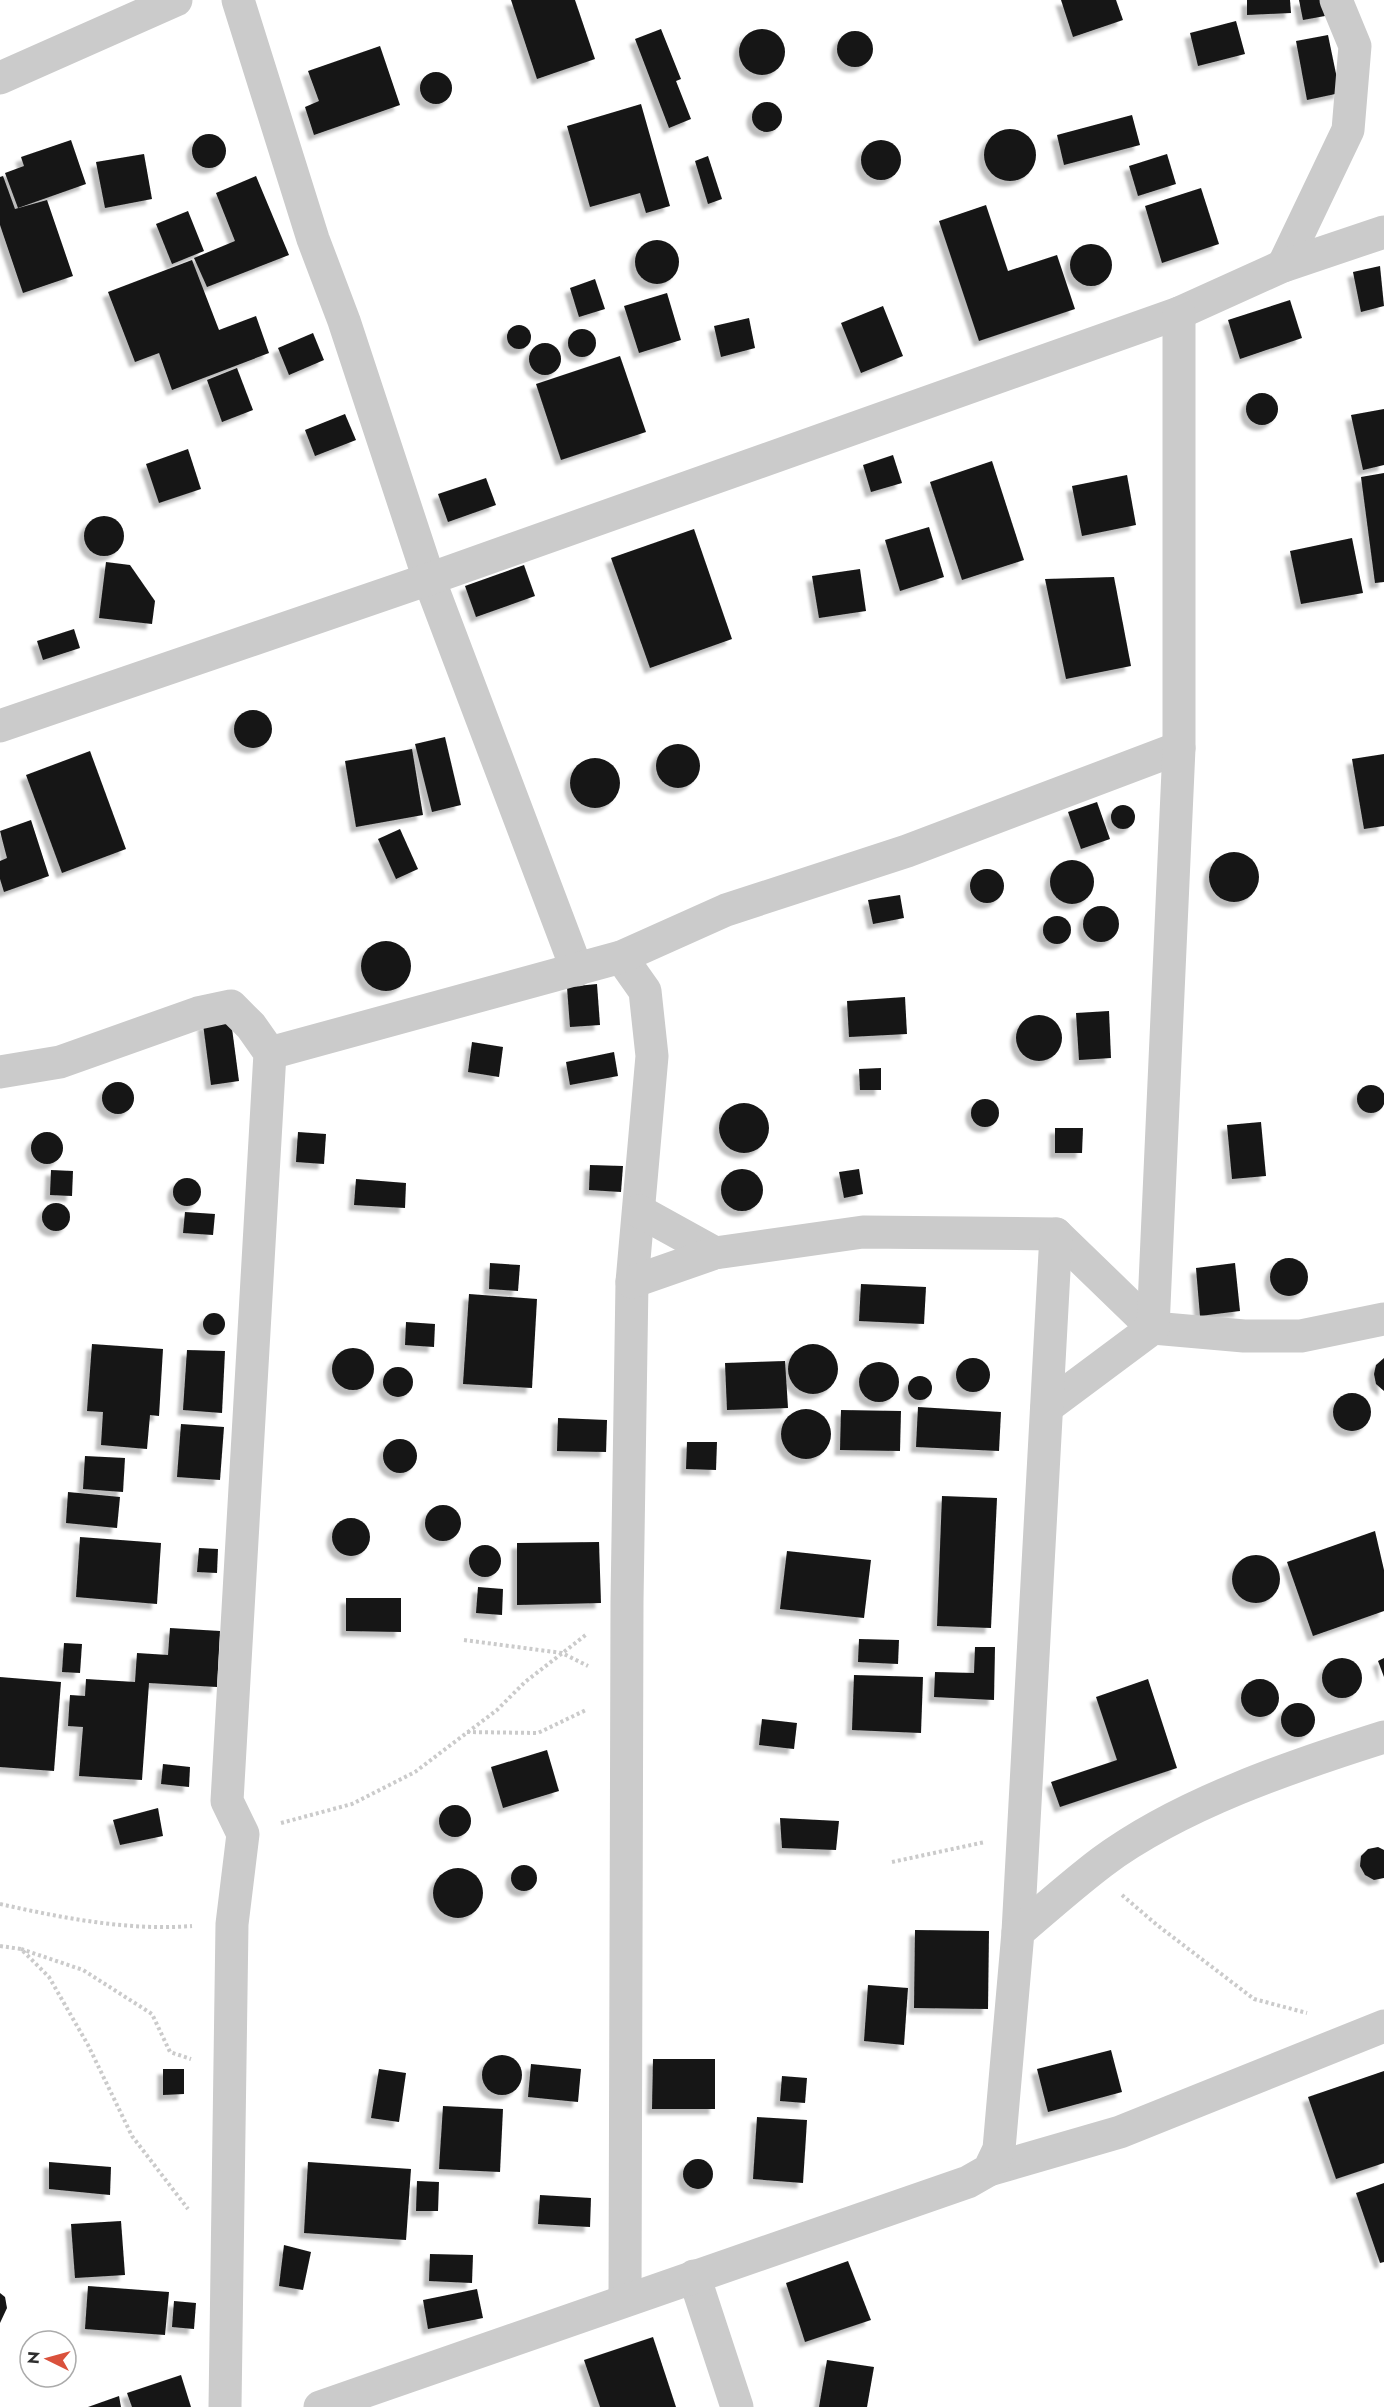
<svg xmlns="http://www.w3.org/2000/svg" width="1384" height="2407" viewBox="0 0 1384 2407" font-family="Jost,sans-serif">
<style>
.building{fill:#151515;filter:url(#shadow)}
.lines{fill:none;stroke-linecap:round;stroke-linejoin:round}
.path{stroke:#cbcbcb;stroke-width:4;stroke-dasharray:3 3;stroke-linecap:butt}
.minor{stroke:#cbcbcb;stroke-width:33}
</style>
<defs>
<filter id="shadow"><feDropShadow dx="-5.5" dy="5.5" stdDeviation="1.5" flood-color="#0004"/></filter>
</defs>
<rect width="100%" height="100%" fill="#fff"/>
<g class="building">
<polygon points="511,0 575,0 595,59 537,79"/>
<polygon points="1061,0 1116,0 1123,20 1073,37"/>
<polygon points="1247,0 1290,0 1291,13 1247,15"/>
<polygon points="1299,0 1322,0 1325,16 1303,20"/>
<polygon points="1236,21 1245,54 1198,66 1190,33"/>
<circle cx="762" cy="52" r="23"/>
<polygon points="661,29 681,79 676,81 691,119 669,128 635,39"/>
<circle cx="855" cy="49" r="18"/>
<polygon points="1328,35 1340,93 1307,100 1296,41"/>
<polygon points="380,46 400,105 314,135 305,107 319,101 308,71"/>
<circle cx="436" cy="88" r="16"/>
<circle cx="767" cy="117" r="15"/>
<polygon points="641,104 670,206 646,213 640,193 590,207 567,126"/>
<polygon points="1132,115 1140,145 1064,165 1057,135"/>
<circle cx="1010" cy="155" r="26"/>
<circle cx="209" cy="151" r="17"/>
<polygon points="71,140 86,184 18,208 5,173 24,166 21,157"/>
<circle cx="881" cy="160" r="20"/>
<polygon points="144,154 152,199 105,208 96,162"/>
<polygon points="1167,154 1176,184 1138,196 1129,166"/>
<polygon points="708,156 722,199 708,204 695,161"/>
<polygon points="3,176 15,209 47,200 73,276 23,293 0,225 0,177"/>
<polygon points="256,176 289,255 207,287 194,258 235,241 216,193"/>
<polygon points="1201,188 1219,244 1162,263 1145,206"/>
<polygon points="986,205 1008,271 1057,255 1075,309 979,341 939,221"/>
<polygon points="188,211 204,251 172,264 156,224"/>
<circle cx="657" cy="262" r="22"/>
<circle cx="1091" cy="265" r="21"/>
<polygon points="192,260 219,330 256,316 269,353 172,390 159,353 135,362 108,292"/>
<polygon points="1380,266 1384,306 1361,312 1353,272"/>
<polygon points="595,279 605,309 579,317 570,288"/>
<polygon points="667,293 681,340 639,353 624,306"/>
<polygon points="1290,300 1302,338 1240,359 1228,320"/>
<polygon points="883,306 903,356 861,373 841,323"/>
<polygon points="749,318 755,348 721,357 714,326"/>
<circle cx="519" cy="337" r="12"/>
<circle cx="582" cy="343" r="14"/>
<polygon points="313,333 324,360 289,375 278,348"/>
<circle cx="545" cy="359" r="16"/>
<polygon points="620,356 646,432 561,460 536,384"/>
<polygon points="237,368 253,410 222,422 207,380"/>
<circle cx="1262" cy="409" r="16"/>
<polygon points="1384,409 1384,465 1363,470 1351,415"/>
<polygon points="345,414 356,440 315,456 305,430"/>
<polygon points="188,449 201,489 159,503 146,464"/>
<polygon points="893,455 902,483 871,492 863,465"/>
<polygon points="992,461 1024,560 962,580 930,482"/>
<polygon points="1384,473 1384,582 1375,583 1361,477"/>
<polygon points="1127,475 1136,525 1082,536 1072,486"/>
<polygon points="486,478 496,505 448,522 438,494"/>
<circle cx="104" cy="536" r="20"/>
<polygon points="929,527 944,577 900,591 885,540"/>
<polygon points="694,529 732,639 650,668 611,558"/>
<polygon points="1352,538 1363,593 1301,604 1290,551"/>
<polygon points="106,562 130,565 155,601 152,624 99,618"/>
<polygon points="524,565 535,596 476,617 465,586"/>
<polygon points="860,569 866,611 819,618 812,576"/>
<polygon points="1114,577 1131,666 1066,679 1045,579"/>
<polygon points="74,629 80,648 43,660 37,641"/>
<circle cx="253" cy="729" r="19"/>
<polygon points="445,737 461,805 432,812 415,744"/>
<circle cx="678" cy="766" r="22"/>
<polygon points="412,749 423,815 356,827 345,761"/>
<polygon points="90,751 126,849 62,873 26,775"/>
<polygon points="1384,754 1384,826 1364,829 1352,759"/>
<circle cx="595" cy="783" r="25"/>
<polygon points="1097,802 1110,839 1081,849 1068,812"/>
<circle cx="1123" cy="817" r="12"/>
<polygon points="31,820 49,876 4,892 0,879 0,861 7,858 0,831"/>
<polygon points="400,829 418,869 396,879 378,839"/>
<circle cx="1234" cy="877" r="25"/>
<circle cx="1072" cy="882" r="22"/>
<circle cx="987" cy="886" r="17"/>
<polygon points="900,895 904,918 873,924 868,900"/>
<circle cx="1101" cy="924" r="18"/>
<circle cx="1057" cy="930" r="14"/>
<circle cx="386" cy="966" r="25"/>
<polygon points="597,984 600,1025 570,1027 567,987"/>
<polygon points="905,997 907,1034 849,1037 847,1001"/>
<polygon points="1109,1011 1111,1058 1079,1060 1076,1013"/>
<circle cx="1039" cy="1038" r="23"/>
<polygon points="231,1021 239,1081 211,1085 203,1024"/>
<polygon points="472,1042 503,1047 499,1077 468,1072"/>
<polygon points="614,1052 618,1076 570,1085 566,1062"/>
<polygon points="881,1068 881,1090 860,1090 859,1069"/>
<circle cx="118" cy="1098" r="16"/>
<circle cx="1371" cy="1099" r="14"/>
<circle cx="985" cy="1113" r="14"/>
<circle cx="744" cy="1128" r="25"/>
<polygon points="1261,1122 1266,1176 1232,1179 1227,1125"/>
<polygon points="1055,1128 1083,1128 1082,1153 1055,1153"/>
<circle cx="47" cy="1148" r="16"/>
<polygon points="298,1132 326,1134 324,1164 296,1162"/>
<polygon points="590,1165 623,1166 621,1192 589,1190"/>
<circle cx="742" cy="1190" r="21"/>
<polygon points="859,1169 863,1194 844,1198 839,1172"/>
<polygon points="51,1170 73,1171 72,1196 50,1195"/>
<circle cx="187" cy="1192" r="14"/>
<polygon points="356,1179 406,1183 405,1208 354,1205"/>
<circle cx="56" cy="1217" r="14"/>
<polygon points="185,1212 215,1214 213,1235 183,1233"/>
<circle cx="1289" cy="1277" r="19"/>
<polygon points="490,1263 520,1265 518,1291 489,1289"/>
<polygon points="1235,1263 1240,1311 1200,1316 1196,1268"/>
<polygon points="861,1284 926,1287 924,1324 859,1321"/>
<polygon points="469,1294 537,1299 532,1388 463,1384"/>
<circle cx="214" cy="1324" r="11"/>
<polygon points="406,1322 435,1324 434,1347 405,1345"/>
<polygon points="92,1344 163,1349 159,1416 150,1415 147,1449 101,1445 103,1412 87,1411"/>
<circle cx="813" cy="1369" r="25"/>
<circle cx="353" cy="1369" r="21"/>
<polygon points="187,1350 225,1351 222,1413 183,1410"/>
<polygon points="1384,1358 1384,1391 1376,1384 1374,1374 1376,1365"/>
<circle cx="973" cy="1375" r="17"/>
<polygon points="785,1361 788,1408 727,1410 725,1363"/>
<circle cx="879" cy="1382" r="20"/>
<circle cx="398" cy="1382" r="15"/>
<circle cx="920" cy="1388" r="12"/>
<circle cx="1352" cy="1412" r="19"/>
<polygon points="918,1407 1001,1412 999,1451 916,1447"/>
<circle cx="806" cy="1434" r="25"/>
<polygon points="841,1410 901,1411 900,1451 840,1450"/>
<polygon points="558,1418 607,1420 606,1452 557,1451"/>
<polygon points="181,1424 224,1427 220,1480 177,1477"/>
<circle cx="400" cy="1456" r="17"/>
<polygon points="687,1442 717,1442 716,1470 686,1469"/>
<polygon points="85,1456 125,1458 123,1492 83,1489"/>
<polygon points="68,1492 120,1497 117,1528 66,1523"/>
<polygon points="942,1496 997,1498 991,1628 937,1626"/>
<circle cx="443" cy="1523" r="18"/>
<circle cx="351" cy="1537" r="19"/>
<polygon points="1375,1531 1384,1570 1384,1611 1313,1636 1287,1562"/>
<polygon points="80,1537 161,1543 157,1604 76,1597"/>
<polygon points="599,1542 601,1603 517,1605 517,1543"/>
<circle cx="485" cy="1561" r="16"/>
<polygon points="199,1548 218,1549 217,1573 197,1572"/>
<polygon points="787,1551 871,1560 864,1618 780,1609"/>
<circle cx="1256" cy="1579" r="24"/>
<polygon points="478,1587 503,1589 502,1615 476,1613"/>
<polygon points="346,1598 401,1598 401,1632 346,1631"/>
<polygon points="170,1628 220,1631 217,1687 149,1683 142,1780 79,1776 83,1727 68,1726 70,1695 85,1696 86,1679 135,1682 137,1653 168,1655"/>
<polygon points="859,1639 899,1640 898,1664 858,1662"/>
<polygon points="64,1643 82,1644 80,1673 62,1672"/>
<polygon points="975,1647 995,1647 994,1700 934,1697 935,1672 974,1673"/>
<polygon points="1384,1658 1384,1677 1378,1661"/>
<circle cx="1342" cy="1678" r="20"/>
<polygon points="854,1675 923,1677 921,1733 852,1730"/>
<polygon points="0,1677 61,1682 54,1771 0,1767"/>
<polygon points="1148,1679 1177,1768 1060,1807 1051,1782 1117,1760 1096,1697"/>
<circle cx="1260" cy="1698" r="19"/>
<circle cx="1298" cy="1720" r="17"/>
<polygon points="762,1719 797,1723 794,1749 759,1745"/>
<polygon points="547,1750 559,1791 503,1808 491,1767"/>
<polygon points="163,1764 190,1767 189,1787 161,1784"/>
<circle cx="455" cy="1821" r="16"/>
<polygon points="158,1808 163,1836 120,1845 113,1820"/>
<polygon points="780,1818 839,1821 836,1850 782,1848"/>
<polygon points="1378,1847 1384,1850 1384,1878 1374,1880 1365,1875 1360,1866 1361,1856 1368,1849"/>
<circle cx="524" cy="1878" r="13"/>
<circle cx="458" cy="1893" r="25"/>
<polygon points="915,1930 989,1931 988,2009 914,2008"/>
<polygon points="868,1985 908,1988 904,2045 864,2041"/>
<polygon points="1111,2050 1122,2092 1048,2112 1037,2069"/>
<circle cx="502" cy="2075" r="20"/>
<polygon points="653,2059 715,2059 715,2109 652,2109"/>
<polygon points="531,2064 581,2069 578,2102 528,2097"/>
<polygon points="163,2069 184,2069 184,2094 163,2095"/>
<polygon points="379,2069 406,2073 399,2122 371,2118"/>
<polygon points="1384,2071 1384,2163 1336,2179 1308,2097"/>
<polygon points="782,2076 807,2078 805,2103 780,2101"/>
<polygon points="443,2106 503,2109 500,2172 439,2169"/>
<polygon points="757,2117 807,2120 803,2183 753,2179"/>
<circle cx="698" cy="2174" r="15"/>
<polygon points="49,2162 111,2167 110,2195 49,2189"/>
<polygon points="308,2162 411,2169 406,2240 304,2233"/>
<polygon points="417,2181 439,2182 438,2211 416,2211"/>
<polygon points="1384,2183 1384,2262 1380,2263 1356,2193"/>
<polygon points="540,2195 591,2198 590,2227 538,2224"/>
<polygon points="121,2221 125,2275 75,2278 71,2224"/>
<polygon points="284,2245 311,2252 303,2290 279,2286"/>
<polygon points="430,2254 473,2255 472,2283 429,2281"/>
<polygon points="848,2261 871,2320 805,2342 786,2283"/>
<polygon points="88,2286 169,2292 165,2335 85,2329"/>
<polygon points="477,2289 483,2318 428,2329 423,2300"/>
<polygon points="0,2293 5,2297 7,2308 0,2323"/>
<polygon points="174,2301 196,2303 194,2329 172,2327"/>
<polygon points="653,2337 676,2407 600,2407 584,2360"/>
<polygon points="827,2360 874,2367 867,2407 819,2407"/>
<polygon points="181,2375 191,2407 132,2407 127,2393"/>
<polygon points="119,2396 121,2407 88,2407"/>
</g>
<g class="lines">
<g class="path">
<polyline points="464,1640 562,1653 588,1666"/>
<polyline points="467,1732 538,1733 586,1710"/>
<polyline points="281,1823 352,1804 415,1772 497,1710 525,1682 587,1634"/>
<polyline points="892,1862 985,1842"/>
<polyline points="1122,1895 1157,1925 1254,1999 1307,2013"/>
<path d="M0 1904C63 1918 128 1931 192 1926"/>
<polyline points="0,1946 21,1949 49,1977 88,2045 132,2136 188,2209"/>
<polyline points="21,1949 83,1970 152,2014 170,2052 191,2059"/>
</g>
<g class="minor">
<polyline points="238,0 313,239 344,321 429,579 577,970"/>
<polyline points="0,78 176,0"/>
<polyline points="1283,266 1348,130 1355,46 1336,0"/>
<polyline points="0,726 429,579 1179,313 1283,266 1384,232"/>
<polyline points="621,957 645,991 652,1056 632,1282 627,1602 625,2300"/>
<polyline points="270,1053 621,957 726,910 907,851 1179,748"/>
<polyline points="0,1072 60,1062 198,1013 231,1006 251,1026 270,1053 227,1801 243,1834 232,1924 225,2407"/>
<polyline points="639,1211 715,1253"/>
<polyline points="632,1282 715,1253 863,1232 1056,1234 1153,1328 1244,1336 1301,1336 1384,1319"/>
<polyline points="1047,1407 1153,1328 1179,748 1179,313"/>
<polyline points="1018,1932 1056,1234"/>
<polyline points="989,2170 1120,2132 1384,2026"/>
<polyline points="694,2276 737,2407"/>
<path d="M320 2407 968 2182 989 2170 999 2149 1018 1932C1046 1908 1073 1884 1102 1862 1180 1804 1292 1766 1384 1737"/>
</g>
</g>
<g transform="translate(48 2359) rotate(275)"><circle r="28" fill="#ffffff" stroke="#ababab" stroke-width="1.5"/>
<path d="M0-4.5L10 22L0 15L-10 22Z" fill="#da513c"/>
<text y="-9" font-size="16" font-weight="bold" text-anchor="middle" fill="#2e2e2e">N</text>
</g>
</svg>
